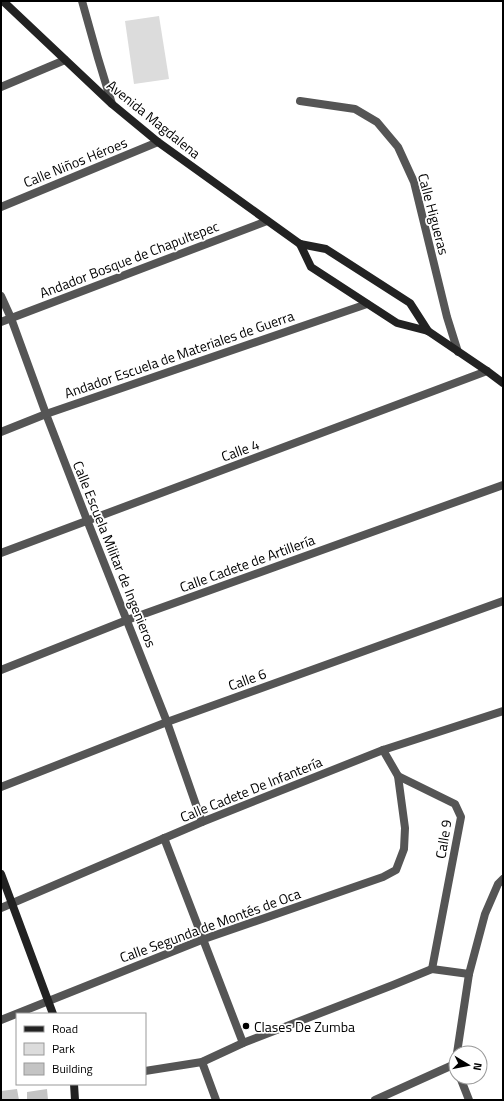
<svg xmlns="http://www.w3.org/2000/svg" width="504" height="1101" viewBox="0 0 504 1101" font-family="'Titillium Web',sans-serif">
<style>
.green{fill:#dcdcdc}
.building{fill:#c4c4c4}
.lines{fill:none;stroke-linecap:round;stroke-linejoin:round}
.street{stroke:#555;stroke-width:8}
.secondary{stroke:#222;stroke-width:8}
.poi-dot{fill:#000;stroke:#fff;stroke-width:1.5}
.labels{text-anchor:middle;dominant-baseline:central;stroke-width:3.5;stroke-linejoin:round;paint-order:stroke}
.street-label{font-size:14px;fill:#000;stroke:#fff}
.poi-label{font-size:14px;fill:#000;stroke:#fff;text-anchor:start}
</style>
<rect width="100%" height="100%" fill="#fff"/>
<polygon class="green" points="159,16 169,79 134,84 125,21"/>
<g class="building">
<polygon points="17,1089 19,1100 1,1100 1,1091"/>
<polygon points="47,1089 48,1100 27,1100 27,1092"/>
</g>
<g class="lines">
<g class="street">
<polyline points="82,1 98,58 112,104"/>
<polyline points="1,87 65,60"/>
<polyline points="300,101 355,109 377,122 398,147 414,182 447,317 458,352"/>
<polyline points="1,207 158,142"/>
<polyline points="1,296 11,318 46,414 87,520 167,722 202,822"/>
<polyline points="1,322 267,221"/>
<polyline points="1,432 46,414 367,304"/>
<polyline points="1,553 487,371"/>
<polyline points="1,670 127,620 503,485"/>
<polyline points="383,750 398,776 455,804 461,817 432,969"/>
<polyline points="1,787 167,722 503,601"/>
<polyline points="164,838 243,1043"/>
<polyline points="1,908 202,822 383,750 503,711"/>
<polyline points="1,1020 204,939 383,877 396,870 404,849 405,828 398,776"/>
<polyline points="457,1053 469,974 485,914 498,884 503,879"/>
<polyline points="202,1062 216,1100"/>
<polyline points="145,1071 202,1062 243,1043 393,985 432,969 469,974"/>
<polyline points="460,1077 469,1100"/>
<polyline points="375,1100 455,1064"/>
</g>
<g class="secondary">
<polyline points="3,1 112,104 158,142 300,244 326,249 410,303 428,331"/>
<polyline points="300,244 311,267 397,323 428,331 487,371 503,383"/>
<polyline points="1,874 53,1014"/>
<polyline points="74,1084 75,1100"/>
</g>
</g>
<circle class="poi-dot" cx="246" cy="1026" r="4"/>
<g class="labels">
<g class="street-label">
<text transform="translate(154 119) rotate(39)">Avenida Magdalena</text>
<text transform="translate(75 162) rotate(-22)">Calle Niños Héroes</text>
<text transform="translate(434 214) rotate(75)">Calle Higueras</text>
<text transform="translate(129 259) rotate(-21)">Andador Bosque de Chapultepec</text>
<text transform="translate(179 354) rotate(-19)">Andador Escuela de Materiales de Guerra</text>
<text transform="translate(240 450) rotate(-20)">Calle 4</text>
<text transform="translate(115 554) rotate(68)">Calle Escuela Militar de Ingenieros</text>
<text transform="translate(247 563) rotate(-20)">Calle Cadete de Artillería</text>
<text transform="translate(247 679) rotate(-20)">Calle 6</text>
<text transform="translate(251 789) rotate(-22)">Calle Cadete De Infantería</text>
<text transform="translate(443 839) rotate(-81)">Calle 9</text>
<text transform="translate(210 925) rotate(-20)">Calle Segunda de Montés de Oca</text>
</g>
<g class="poi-label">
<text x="254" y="1026">Clases De Zumba</text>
</g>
</g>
<rect width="504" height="1101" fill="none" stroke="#000000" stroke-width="4"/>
<rect x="16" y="1013" width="130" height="72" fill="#ffffff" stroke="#999999"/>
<rect x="24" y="1026" width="20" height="6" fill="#222222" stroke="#999999"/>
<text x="52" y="1033" font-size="12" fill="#000000">Road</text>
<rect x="24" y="1043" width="20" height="12" fill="#dcdcdc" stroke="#999999"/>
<text x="52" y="1053" font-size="12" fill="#000000">Park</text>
<rect x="24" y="1063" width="20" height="12" fill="#c4c4c4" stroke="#999999"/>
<text x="52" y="1073" font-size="12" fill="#000000">Building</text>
<g transform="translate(468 1065) rotate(100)"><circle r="19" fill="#ffffff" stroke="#999999"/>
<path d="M0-3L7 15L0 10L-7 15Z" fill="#000000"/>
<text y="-6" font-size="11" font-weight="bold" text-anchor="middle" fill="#000000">N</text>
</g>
</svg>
